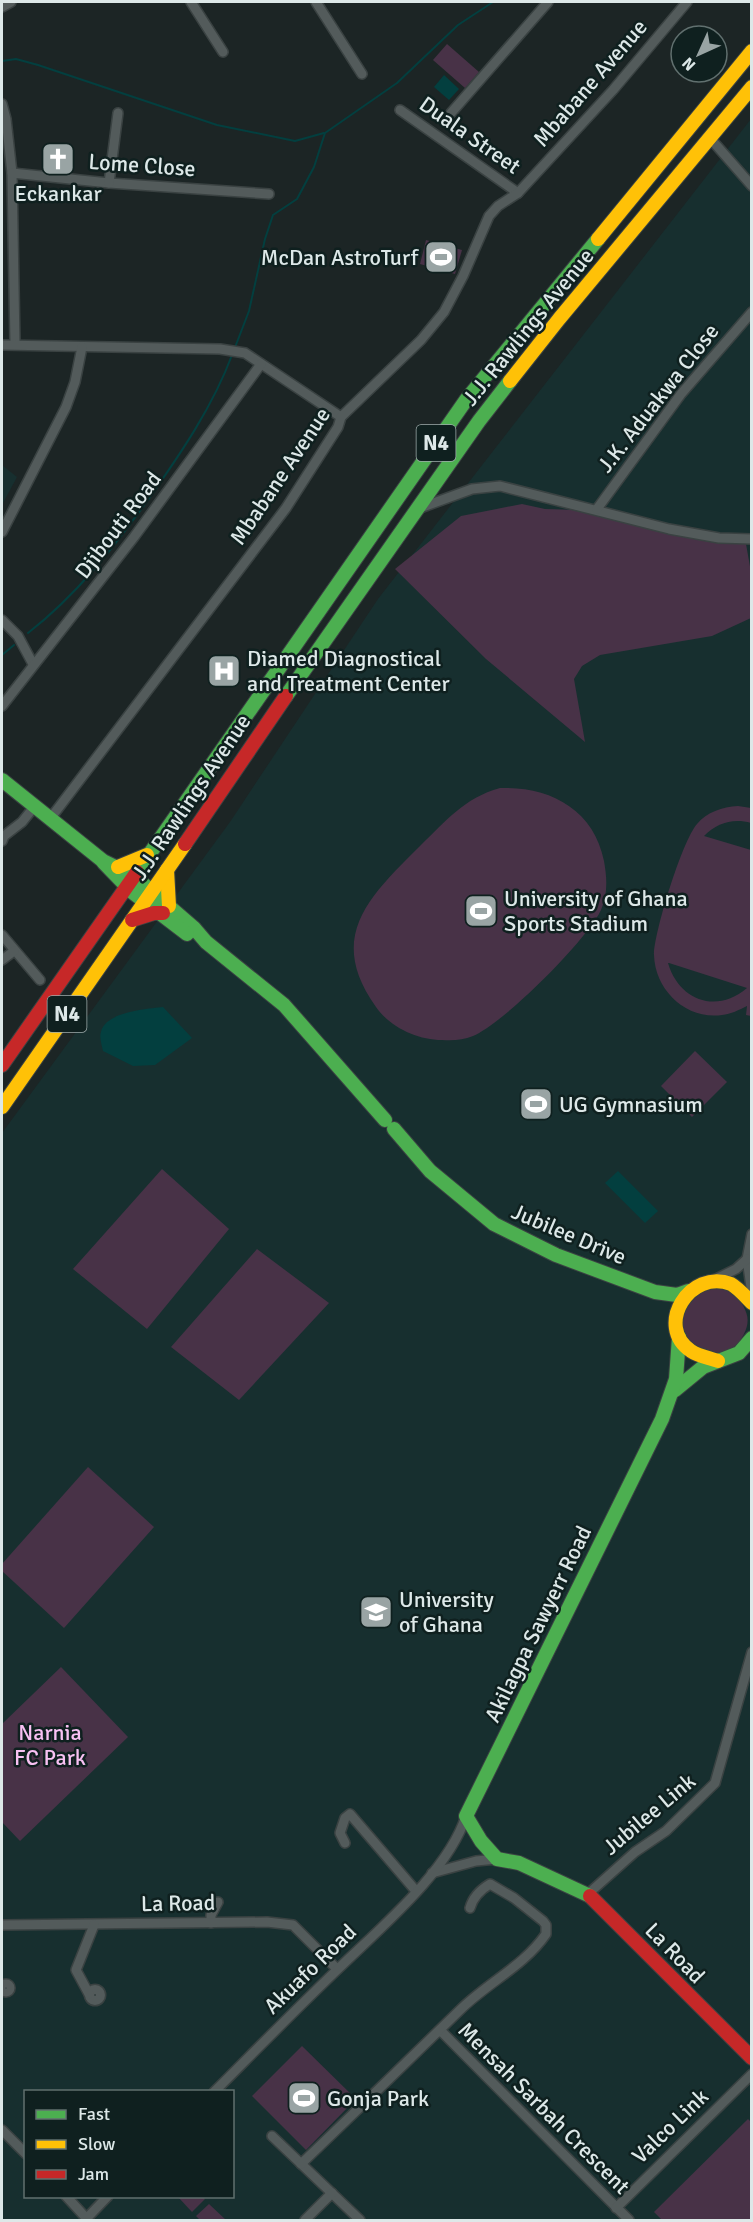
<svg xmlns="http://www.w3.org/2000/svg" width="753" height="2222" viewBox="0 0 753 2222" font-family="Signika,sans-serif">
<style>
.built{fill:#172f2f;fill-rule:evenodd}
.green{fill:#483247;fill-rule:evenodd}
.water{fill:#033f3f}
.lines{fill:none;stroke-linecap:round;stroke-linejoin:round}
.stream{stroke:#033f3f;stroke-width:2}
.street-casing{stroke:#3a4242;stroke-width:12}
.fast-casing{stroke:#3a4242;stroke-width:16}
.slow-casing{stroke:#3a4242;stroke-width:16}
.jam-casing{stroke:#3a4242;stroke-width:16}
.street{stroke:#535b5b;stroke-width:9}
.fast{stroke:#4caf50;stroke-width:14}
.slow{stroke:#ffc107;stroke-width:14}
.jam{stroke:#c62828;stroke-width:14}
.labels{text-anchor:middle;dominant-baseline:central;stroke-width:5;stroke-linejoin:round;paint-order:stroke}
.shield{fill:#0f201f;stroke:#9facac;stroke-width:1.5}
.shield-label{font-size:21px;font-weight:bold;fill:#dde8e8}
.street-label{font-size:22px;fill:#dde8e8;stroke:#0f201f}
.poi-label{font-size:22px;fill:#dde8e8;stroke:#0f201f;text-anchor:start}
.park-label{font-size:22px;fill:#f8c1f3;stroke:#0f201f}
</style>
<rect width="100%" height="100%" fill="#1c2525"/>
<g class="built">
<path d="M751 119V2220H2V1133L230 822 378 599ZM26 2092H232V2196H26Z"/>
<polygon points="2,465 17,477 2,505"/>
</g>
<g class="green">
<polygon points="447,44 479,72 465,88 433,60"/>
<polygon points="426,240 462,250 455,274 420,264"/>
<polygon points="522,504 545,509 579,510 633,525 746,544 751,572 751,618 712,636 600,655 582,666 574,679 585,742 486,659 395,569 461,516"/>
<path d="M500 788C549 786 594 809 604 861 607 878 608 894 601 910 587 940 504 1023 473 1036 463 1040 453 1041 442 1040 417 1040 390 1027 376 1007 325 936 371 895 420 846 446 821 464 798 500 788Z"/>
<path d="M738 806 751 808V823C733 818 717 823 704 836L751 850V1016L746 1015 747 1006C739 1010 731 1014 722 1015 686 1020 655 990 654 955 654 933 682 841 697 824 707 812 722 807 738 806ZM668 963H669L747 988C717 1014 679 1001 668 963Z"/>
<polygon points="695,1051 727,1082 692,1117 661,1086"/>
<polygon points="162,1169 229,1229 147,1329 73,1269"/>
<polygon points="257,1249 329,1303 239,1400 171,1347"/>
<path d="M705 1286 731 1288C753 1317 753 1323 732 1353L706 1356 682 1335 681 1309Z"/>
<polygon points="88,1467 154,1527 64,1628 2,1571 2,1564"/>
<polygon points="61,1667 128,1737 20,1841 2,1822 2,1724"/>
<polygon points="302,2046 356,2099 306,2150 252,2096"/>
<polygon points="748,2119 752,2123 751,2220 662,2220 654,2212"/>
<polygon points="178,2197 203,2197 205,2199 192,2212"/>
<polygon points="209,2204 226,2220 200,2220 196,2216"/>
</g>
<g class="water">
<polygon points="444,75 459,89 449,100 434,87"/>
<path d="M163 1007 192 1038 155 1065 133 1066 103 1051C102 1046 99 1037 101 1032 105 1012 146 1009 163 1007Z"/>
<polygon points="618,1171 658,1211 645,1223 605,1183"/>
</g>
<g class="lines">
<g class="stream">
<polyline points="2,61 16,59 38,65 217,125 295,141 324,133"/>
<polyline points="234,350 249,311 265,239 273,215 297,199 314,167 325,133 397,83 458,25 493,2"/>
<path d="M28 633C77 595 114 547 150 497 181 453 213 406 232 355"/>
<polyline points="2,655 14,645"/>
</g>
<g class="street-casing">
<g id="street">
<polyline points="191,2 223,52"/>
<polyline points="316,2 362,74"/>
<polyline points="2,7 11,2"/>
<polyline points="2,104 6,119 12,173 15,344"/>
<polyline points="400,110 518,193"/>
<polyline points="451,113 548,2"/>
<polyline points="710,138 752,186"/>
<polyline points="12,173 109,183 269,194"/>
<polyline points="109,183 118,113"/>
<polyline points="2,345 220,349 245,353 341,417"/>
<polyline points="420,508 472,489 500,486 669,529 719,538 752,539"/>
<polyline points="597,509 681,394 752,312"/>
<polyline points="2,532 66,407 75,382 82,347"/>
<polyline points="2,620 18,636 33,664"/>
<polyline points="2,706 134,537 261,364"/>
<polyline points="50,819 286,508 338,427 341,417 421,340 444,312 463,276 489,216 498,206 518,193 613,90 687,2"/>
<polyline points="2,841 4,836 22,822 34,807"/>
<polyline points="2,935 40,980"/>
<polyline points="2,960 14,951"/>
<polyline points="752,1234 747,1259 752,1294"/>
<polyline points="714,1280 736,1269 747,1259"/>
<polyline points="345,1843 340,1833 345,1818 350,1814 416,1891"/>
<polyline points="432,1873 476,1861 497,1859"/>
<polyline points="588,1894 635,1852 666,1831 715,1783 752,1652"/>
<polyline points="211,1923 211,1915 218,1902"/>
<polyline points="2,1925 267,1922 293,1925 337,1969"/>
<circle cx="6" cy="1988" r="4"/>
<circle cx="95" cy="1995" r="5.5"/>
<polyline points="89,1994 76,1970 94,1925"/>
<polyline points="440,2032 442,2032 629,2220"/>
<path d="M214 2092C255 2051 296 2009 338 1969 379 1929 448 1872 466 1816"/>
<polyline points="2,2130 26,2154"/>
<polyline points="272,2136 360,2220"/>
<path d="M301 2164C354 2113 408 2061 460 2010 487 1983 524 1966 546 1934V1925L543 1921 514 1898 490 1884C480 1890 473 1897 470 1908"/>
<polyline points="66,2196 88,2220"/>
<polyline points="616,2208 752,2074"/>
<polyline points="85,2220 108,2196"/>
<polyline points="305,2220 332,2193"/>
</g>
</g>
<g class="fast-casing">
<g id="fast">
<polyline points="286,696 479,421 510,381"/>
<polyline points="2,780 103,861 134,876 194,928 206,942 284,1005 385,1120"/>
<polyline points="104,863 132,892 187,934"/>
<polyline points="137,872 466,400 598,239"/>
<polyline points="394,1129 430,1171 494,1224 556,1255 655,1292 677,1295 688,1291"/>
<polyline points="675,1390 703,1367 739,1353 752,1338"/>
<polyline points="590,1896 519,1863 497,1859 481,1841 466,1816 662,1419 676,1379 679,1337"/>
</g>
</g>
<g class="slow-casing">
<g id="slow">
<polyline points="598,239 752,51"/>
<polyline points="510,381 559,319 752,87"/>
<polyline points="118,867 147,855"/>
<polyline points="167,870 169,906"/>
<polyline points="2,1107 185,844"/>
<path d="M718 1361C710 1358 698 1356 691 1351 654 1326 690 1268 731 1284 738 1288 746 1297 752 1303"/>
</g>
</g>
<g class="jam-casing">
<g id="jam">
<polyline points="185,844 286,696"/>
<polyline points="132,920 154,913 163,913"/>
<polyline points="2,1065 137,872"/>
<polyline points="590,1896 752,2058"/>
</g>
</g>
<use href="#street" class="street"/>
<use href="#fast" class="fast"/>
<use href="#slow" class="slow"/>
<use href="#jam" class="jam"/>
</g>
<defs>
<g id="church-square" transform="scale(1.725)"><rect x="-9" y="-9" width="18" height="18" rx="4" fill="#99a4a4" stroke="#0f201f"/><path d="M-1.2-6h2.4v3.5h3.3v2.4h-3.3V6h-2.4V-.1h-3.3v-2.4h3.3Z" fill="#fff"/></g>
<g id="stadium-square" transform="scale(1.725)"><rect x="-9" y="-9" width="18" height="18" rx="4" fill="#99a4a4" stroke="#0f201f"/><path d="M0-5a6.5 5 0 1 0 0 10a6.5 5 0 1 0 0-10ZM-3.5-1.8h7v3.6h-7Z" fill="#fff"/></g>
<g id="hospital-square" transform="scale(1.725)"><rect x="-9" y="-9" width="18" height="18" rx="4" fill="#99a4a4" stroke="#0f201f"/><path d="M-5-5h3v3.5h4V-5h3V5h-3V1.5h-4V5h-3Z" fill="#fff"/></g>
<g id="university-square" transform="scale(1.725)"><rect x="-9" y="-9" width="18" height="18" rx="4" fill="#99a4a4" stroke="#0f201f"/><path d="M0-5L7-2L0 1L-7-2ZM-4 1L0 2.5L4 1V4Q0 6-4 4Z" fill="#fff"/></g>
</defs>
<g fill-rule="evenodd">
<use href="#church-square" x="58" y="159"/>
<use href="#stadium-square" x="441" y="257"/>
<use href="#hospital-square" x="224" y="671"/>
<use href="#stadium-square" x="481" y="911"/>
<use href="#stadium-square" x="536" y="1104"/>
<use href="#university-square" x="376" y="1612"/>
<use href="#stadium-square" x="304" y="2098"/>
</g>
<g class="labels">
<g class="shield">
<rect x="416.5" y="425" width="39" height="36" rx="4.5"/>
<rect x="47.5" y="996" width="39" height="36" rx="4.5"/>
</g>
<g class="shield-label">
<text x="436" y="443">N4</text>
<text x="67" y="1014">N4</text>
</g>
<g class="street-label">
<text transform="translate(590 83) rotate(-49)">Mbabane Avenue</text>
<text transform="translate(470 135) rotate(35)">Duala Street</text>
<text transform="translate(142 165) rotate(4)">Lome Close</text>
<text transform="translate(528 327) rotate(-51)">J.J. Rawlings Avenue</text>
<text transform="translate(658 398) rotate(-52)">J.K. Aduakwa Close</text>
<text transform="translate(280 476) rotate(-56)">Mbabane Avenue</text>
<text transform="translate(118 525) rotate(-53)">Djibouti Road</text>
<text transform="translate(191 797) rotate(-56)">J.J. Rawlings Avenue</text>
<text transform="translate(569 1234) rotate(23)">Jubilee Drive</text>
<text transform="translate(538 1624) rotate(-64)">Akilagpa Sawyerr Road</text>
<text transform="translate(649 1814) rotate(-40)">Jubilee Link</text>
<text transform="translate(178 1903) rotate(-1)">La Road</text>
<text transform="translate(675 1953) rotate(46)">La Road</text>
<text transform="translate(310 1969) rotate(-44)">Akuafo Road</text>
<text transform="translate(544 2108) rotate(45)">Mensah Sarbah Crescent</text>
<text transform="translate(670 2126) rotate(-44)">Valco Link</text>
</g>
<g class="poi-label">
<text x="58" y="193" text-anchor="middle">Eckankar</text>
<text x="418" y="257" text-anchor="end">McDan AstroTurf</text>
<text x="247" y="658">Diamed Diagnostical<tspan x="247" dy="25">and Treatment Center</tspan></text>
<text x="504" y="898">University of Ghana<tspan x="504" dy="25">Sports Stadium</tspan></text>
<text x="559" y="1104">UG Gymnasium</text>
<text x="399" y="1599">University<tspan x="399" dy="25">of Ghana</tspan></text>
<text x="327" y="2098">Gonja Park</text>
</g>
<g class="park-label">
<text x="50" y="1732">Narnia<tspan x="50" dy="25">FC Park</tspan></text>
</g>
</g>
<rect width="753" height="2222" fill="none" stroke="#dde8e8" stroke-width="6"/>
<rect x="24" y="2090" width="210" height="108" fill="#0f201f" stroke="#61706f" stroke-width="1.5"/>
<rect x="36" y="2110" width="30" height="9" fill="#4caf50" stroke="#61706f" stroke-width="1.5"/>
<text x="78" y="2120" font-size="18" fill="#dde8e8">Fast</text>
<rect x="36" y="2140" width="30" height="9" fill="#ffc107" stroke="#61706f" stroke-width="1.5"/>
<text x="78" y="2150" font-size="18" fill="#dde8e8">Slow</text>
<rect x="36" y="2170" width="30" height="9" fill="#c62828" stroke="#61706f" stroke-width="1.5"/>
<text x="78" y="2180" font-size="18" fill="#dde8e8">Jam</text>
<g transform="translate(699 54) rotate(225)"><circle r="28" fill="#0f201f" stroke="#61706f" stroke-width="1.5"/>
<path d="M0-4.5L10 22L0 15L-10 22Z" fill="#99a4a4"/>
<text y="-9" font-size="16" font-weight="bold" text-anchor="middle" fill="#dde8e8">N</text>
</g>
</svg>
